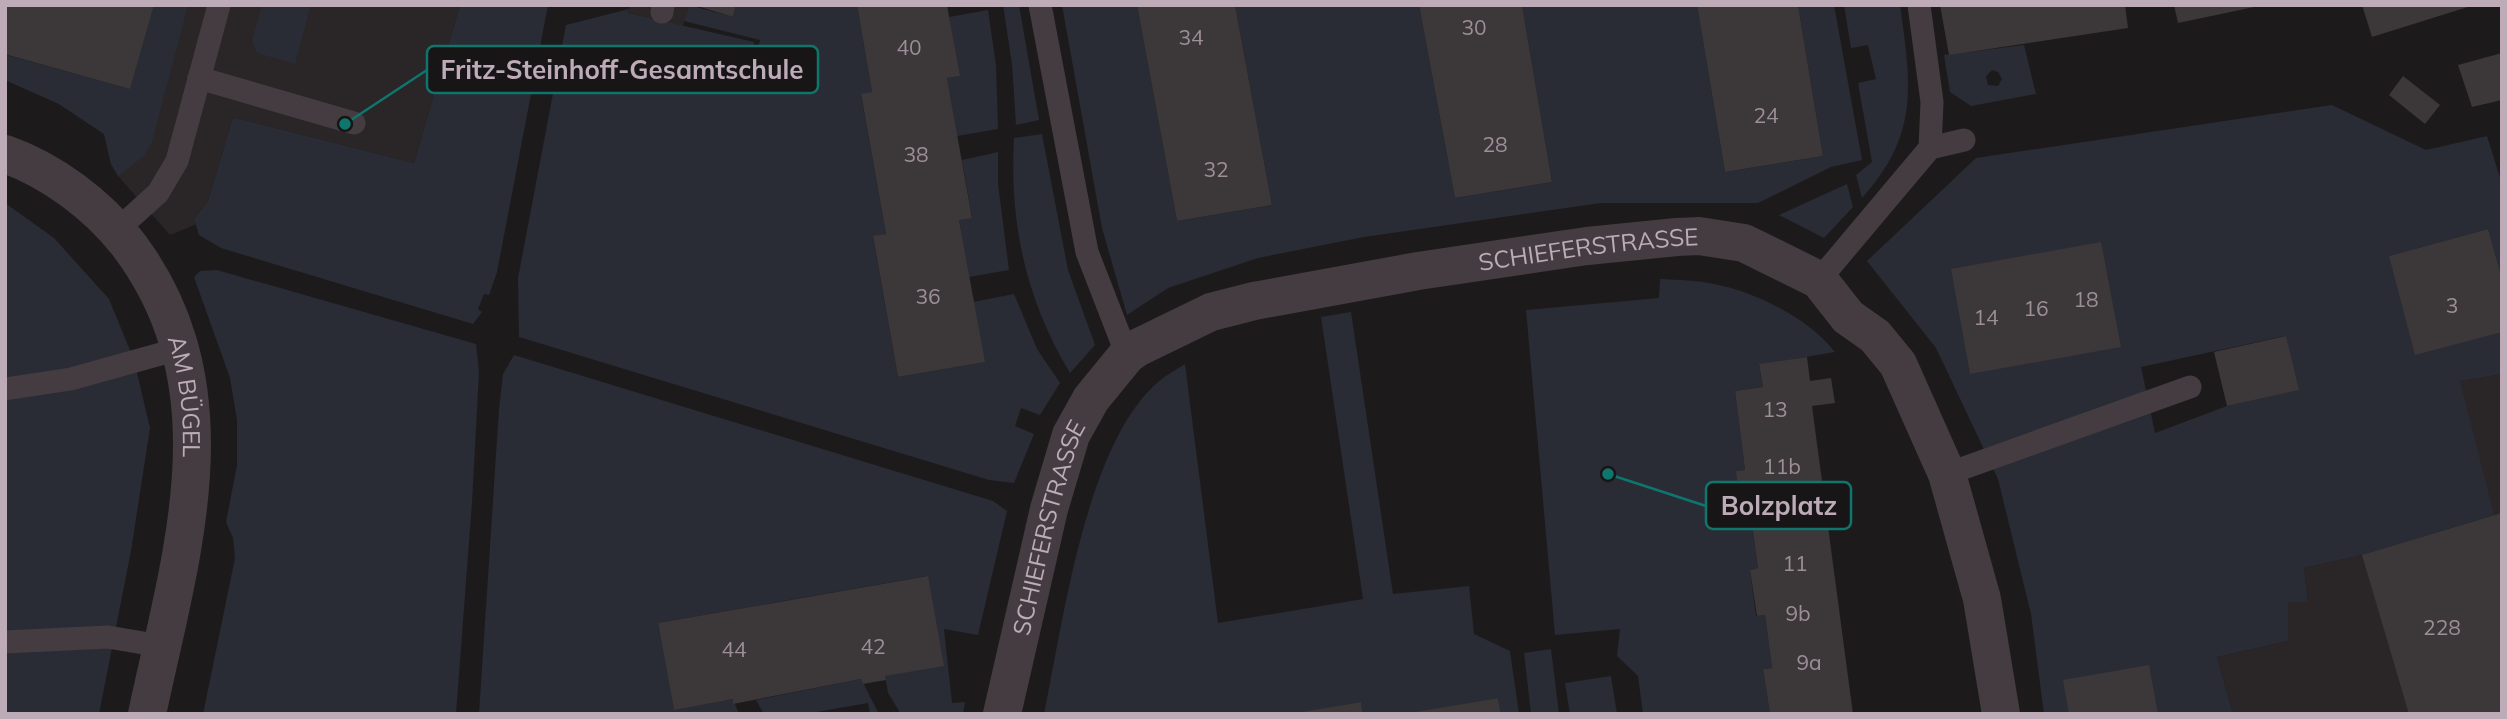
<svg xmlns="http://www.w3.org/2000/svg" width="2507" height="719" viewBox="0 0 2507 719" font-family="Mulish,sans-serif">
<style>
.built{fill:#2a2627}
.green{fill:#292c35;fill-rule:evenodd}
.building{fill:#3c3739}
.lines{fill:none;stroke-linecap:round;stroke-linejoin:round}
.service{stroke:#443c40;stroke-width:23}
.minor{stroke:#443c40;stroke-width:38}
.labels{text-anchor:middle;dominant-baseline:central;stroke-width:7;stroke-linejoin:round;paint-order:stroke}
.number-label{font-size:21px;fill:#9d8e98}
.street-label{font-size:24px;fill:#bdabb7;stroke:#181516}
.leader{fill:none;stroke:#0f766e;stroke-width:2.5}
.callout-dot{fill:#0f766e;stroke:#181516;stroke-width:2.5}
.callout{fill:#181516;stroke:#0f766e;stroke-width:2.5}
.callout-label{font-size:26px;text-anchor:middle;font-weight:bold;fill:#bdabb7}
</style>
<rect width="100%" height="100%" fill="#1d1a1b"/>
<g class="built">
<polygon points="5,5 460,5 414,163 236,118 232,120 208,201 194,219 197,224 170,235 118,176 111,164 104,134 59,104 5,80"/>
<polygon points="630,5 689,5 683,26 628,13"/>
<polygon points="2502,374 2502,714 2233,714 2217,657 2288,641 2288,602 2308,601 2304,568 2362,555 2460,381"/>
</g>
<g class="green">
<polygon points="154,5 188,5 152,142 144,156 118,176 111,164 104,134 59,104 5,80 5,55 130,89"/>
<polygon points="262,5 311,5 295,64 257,53 252,41"/>
<polygon points="460,5 548,5 497,272 489,295 484,294 478,309 482,312 473,324 221,248 199,235 194,219 208,201 232,120 236,118 414,163"/>
<polygon points="689,5 733,17 736,5 857,5 872,92 861,95 886,234 873,237 898,377 984,362 973,302 1014,294 1037,349 1060,383 1040,415 1021,408 1015,426 1034,434 1014,483 989,480 519,337 518,278 566,25 629,9 628,13 754,42 753,47 758,48 760,40 684,21"/>
<polygon points="1003,5 1019,5 1039,120 1016,125 1012,64"/>
<polygon points="1062,5 1137,5 1177,221 1272,205 1235,5 1419,5 1455,198 1552,182 1522,5 1697,5 1725,172 1823,156 1798,5 1834,5 1862,160 1831,167 1758,203 1601,203 1364,237 1258,258 1168,288 1127,315 1102,228"/>
<path d="M1844 5H1900C1911 84 1920 134 1862 198L1856 175 1872 162 1858 83 1876 79 1868 45 1851 48Z"/>
<polygon points="988,10 996,65 998,129 957,136 947,78 959,76 949,17"/>
<path d="M2024 45 2036 94 1971 106 1950 92 1944 55ZM1992 70 1998 72 2002 79 1998 86 1988 85 1986 76Z"/>
<path d="M2332 105 2426 150 2487 136 2502 184V278L2488 229 2389 256 2502 332V374L2460 381 2494 515 2362 555 2304 568 2308 602H2288V641L2217 657 2233 714H2044L2031 614 1998 479 1936 348 1867 261 1976 158ZM2285 336 2298 390 2227 406 2155 433 2141 367Z"/>
<path d="M1042 134 1068 270 1095 345 1070 373C1026 300 1009 223 1014 138Z"/>
<polygon points="998,152 998,184 1009,270 969,277 959,220 972,217 962,160"/>
<polygon points="1847,184 1853,207 1824,238 1779,215"/>
<polygon points="5,203 54,238 109,299 134,360 150,428 131,551 99,714 5,714"/>
<polygon points="217,270 476,344 479,372 472,502 456,714 203,714 235,558 233,538 226,522 237,465 237,420 230,378 194,277 200,271"/>
<path d="M1660 279C1678 280 1697 280 1714 284 1756 292 1808 318 1835 352L1759 365 1763 387 1735 391 1745 470 1737 471 1742 517H1751L1758 568 1750 570 1756 616 1765 615 1772 668 1763 669 1770 714H1643L1638 676 1617 656 1620 629 1555 635 1526 310 1659 298Z"/>
<path d="M1351 312 1393 594 1469 586 1474 634 1510 651 1519 714H1501L1498 698 1407 714H1363L1361 702 1293 714H1044C1063 622 1086 444 1158 382 1166 375 1176 370 1185 364L1218 623 1363 599 1321 317Z"/>
<polygon points="514,355 993,501 1007,511 978,635 944,629 952,703 965,702 963,714 901,714 888,693 885,676 927,576 658,623 674,709 733,699 739,714 479,714 499,409 503,374"/>
<polygon points="1551,649 1559,714 1531,714 1524,653"/>
<polygon points="1611,676 1617,714 1570,714 1565,683"/>
<polygon points="861,679 879,714 870,714 868,703 805,714 764,714 756,700"/>
</g>
<g class="building">
<polygon points="5,5 154,5 130,89 5,54"/>
<polygon points="694,5 736,5 733,17"/>
<polygon points="857,5 947,5 960,76 947,78 972,218 959,220 985,362 898,377 873,236 886,234 861,94 872,92"/>
<polygon points="1137,5 1235,5 1272,205 1177,221"/>
<polygon points="1419,5 1522,5 1552,182 1455,198"/>
<polygon points="1697,5 1798,5 1823,156 1725,172"/>
<polygon points="1940,5 2125,5 2128,28 1949,55"/>
<polygon points="2174,5 2259,5 2259,6 2178,23"/>
<polygon points="2362,5 2471,5 2471,6 2372,37"/>
<polygon points="2502,53 2502,100 2472,107 2458,65"/>
<polygon points="2403,76 2440,105 2425,124 2389,95"/>
<polygon points="2488,229 2502,278 2502,332 2415,355 2389,256"/>
<polygon points="2101,242 2121,347 1970,374 1951,269"/>
<polygon points="2286,336 2299,390 2227,406 2214,352"/>
<polygon points="1807,357 1810,381 1831,378 1835,403 1812,406 1853,714 1770,714 1763,669 1772,668 1765,615 1757,616 1750,570 1758,568 1751,517 1742,518 1739,494 1736,471 1745,470 1735,391 1763,387 1759,364"/>
<polygon points="2502,513 2502,714 2409,714 2362,555"/>
<polygon points="928,576 944,666 885,676 886,680 863,684 861,679 738,703 733,704 733,699 674,710 658,623"/>
<polygon points="2149,665 2158,714 2069,714 2063,680"/>
<polygon points="1498,698 1501,714 1415,714 1415,712"/>
<polygon points="1361,702 1363,714 1302,714 1302,712"/>
</g>
<g class="lines">
<g class="service">
<polyline points="1040,5 1087,252 1127,355"/>
<polyline points="1919,5 1932,102 1930,148"/>
<polyline points="662,12 663,5"/>
<polyline points="199,78 354,123"/>
<polyline points="117,230 158,193 177,161 219,5"/>
<polyline points="1819,280 1930,148 1964,140"/>
<polyline points="5,389 71,379 182,348"/>
<polyline points="1947,474 2190,387"/>
<polyline points="5,642 108,637 161,646"/>
</g>
<g class="minor">
<path id="s1" d="M5 154C51 170 98 205 128 244 237 388 181 554 147 714"/>
<path id="s2" d="M1002 714 1049 509 1071 435 1091 399 1127 355 1137 348 1211 312 1254 301 1418 271 1587 246 1677 237 1699 236 1744 243 1819 280 1848 317 1875 336 1898 364 1947 474 1982 599 2001 714"/>
</g>
</g>
<g class="labels">
<g class="number-label">
<text x="1474" y="27">30</text>
<text x="1191" y="37">34</text>
<text x="909" y="47">40</text>
<text x="1766" y="115">24</text>
<text x="1495" y="144">28</text>
<text x="916" y="154">38</text>
<text x="1216" y="169">32</text>
<text x="928" y="296">36</text>
<text x="2086" y="299">18</text>
<text x="2452" y="305">3</text>
<text x="2036" y="308">16</text>
<text x="1986" y="317">14</text>
<text x="1775" y="409">13</text>
<text x="1782" y="466">11b</text>
<text x="1795" y="563">11</text>
<text x="1798" y="613">9b</text>
<text x="2442" y="627">228</text>
<text x="873" y="646">42</text>
<text x="734" y="649">44</text>
<text x="1809" y="662">9a</text>
</g>
<g class="street-label">
<text stroke="none"><textPath href="#s2" startOffset="863">SCHIEFERSTRASSE</textPath></text>
<text stroke="none"><textPath href="#s1" startOffset="320">AM BÜGEL</textPath></text>
<text stroke="none"><textPath href="#s2" startOffset="192">SCHIEFERSTRASSE</textPath></text>
</g>
</g>
<path class="leader" d="M345 124L427 70M1608 474L1706 506"/>
<g class="callout-dot">
<circle cx="345" cy="124" r="7"/>
<circle cx="1608" cy="474" r="7"/>
</g>
<g class="callout">
<rect x="427" y="46" width="391" height="47" rx="7"/>
<rect x="1706" y="482" width="145" height="47" rx="7"/>
</g>
<g class="callout-label">
<text x="622" y="79">Fritz-Steinhoff-Gesamtschule</text>
<text x="1779" y="515">Bolzplatz</text>
</g>
<rect width="2507" height="719" fill="none" stroke="#bdabb7" stroke-width="14"/>
</svg>
